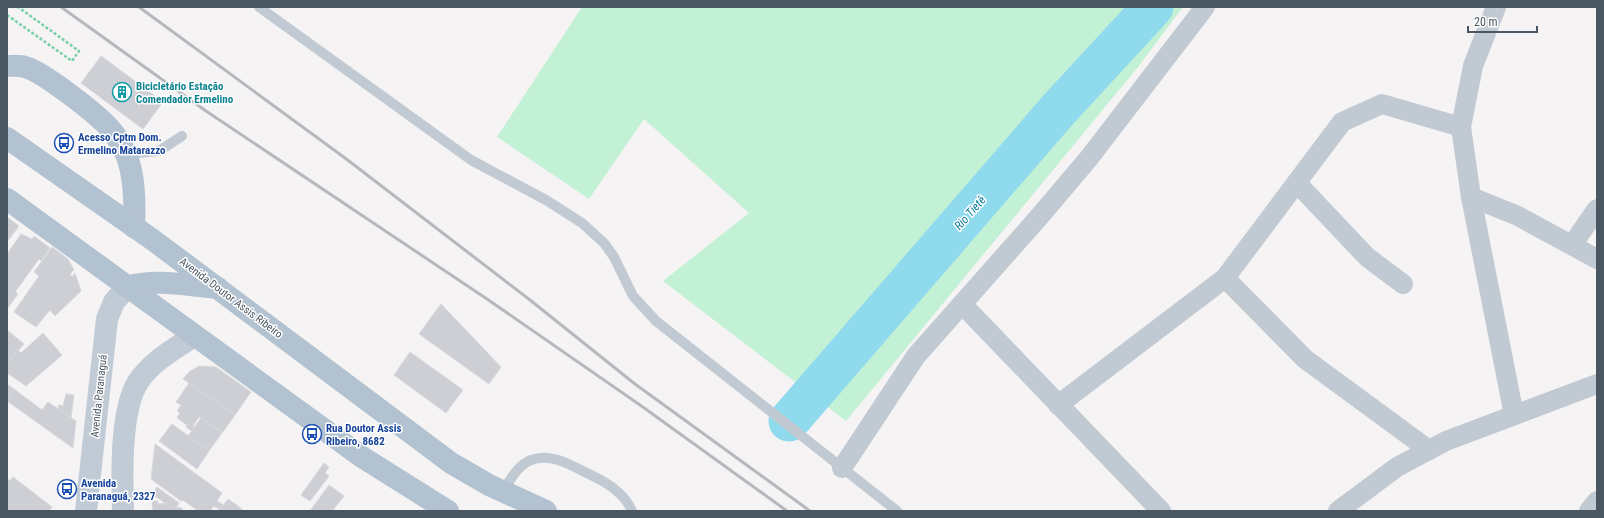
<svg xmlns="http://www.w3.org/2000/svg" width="1604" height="518" viewBox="0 0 1604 518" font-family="'Roboto Condensed',sans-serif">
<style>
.green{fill:#c3f1d5}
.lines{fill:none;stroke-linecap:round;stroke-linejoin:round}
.river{stroke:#90daee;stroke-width:41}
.building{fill:#cdcfd5;stroke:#d7d9de}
.path{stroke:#7ad0a6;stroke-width:2.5;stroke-dasharray:3 2;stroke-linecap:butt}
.service{stroke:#c1cad2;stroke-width:10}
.minor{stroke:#c1cad2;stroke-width:20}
.secondary{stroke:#c1cbd6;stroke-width:22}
.primary{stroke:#b3c2d1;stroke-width:22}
.rail{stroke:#b5b8bd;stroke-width:3}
.labels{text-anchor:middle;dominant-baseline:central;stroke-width:3;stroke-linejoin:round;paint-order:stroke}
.culture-label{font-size:11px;font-weight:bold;fill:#0d838f;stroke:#fff;text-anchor:start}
.transit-label{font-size:11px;font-weight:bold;fill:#164399;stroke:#fff;text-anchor:start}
.street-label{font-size:11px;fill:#4a5661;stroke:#fff}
.water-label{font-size:12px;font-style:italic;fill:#0c7c9b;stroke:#fff}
</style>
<rect width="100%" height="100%" fill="#f5f3f3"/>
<polygon class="green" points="582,7 1183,7 1138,67 846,421 663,281 749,213 644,119 589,199 497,137"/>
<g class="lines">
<polyline class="river" points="789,421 1058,110 1153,7"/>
</g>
<g class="building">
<polygon points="101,56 163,102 143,129 81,83"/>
<polygon points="7,217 19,226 7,242"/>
<polygon points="21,234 32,239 34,236 50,248 41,261 39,259 15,292 18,294 7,309 7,254"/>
<polygon points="52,247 68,259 74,270 70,274 72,277 75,273 81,291 55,316 50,310 36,327 14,312 39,276 34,272"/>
<polygon points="441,304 501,367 489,384 419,334"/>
<polygon points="7,330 24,344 12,358 7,355"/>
<polygon points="43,333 62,355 26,386 7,373 7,364 18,350 21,353"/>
<polygon points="410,352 463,390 446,413 394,375"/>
<polygon points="7,355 12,358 7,364"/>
<polygon points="199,366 216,367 251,392 235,415 183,379 189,372"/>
<polygon points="189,383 235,415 222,433 199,417 193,426 194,427 192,431 186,427 187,425 177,418 180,413 177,411 181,405 176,402"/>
<polygon points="7,384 14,389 7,398"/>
<polygon points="14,389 42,410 48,402 76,421 73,448 7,401 7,398"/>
<polygon points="66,394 74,395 71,418 58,409 59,405 63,406"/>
<polygon points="201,418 222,433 209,451 188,436"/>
<polygon points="172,424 209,451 197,469 159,441"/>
<polygon points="155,444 222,493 217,501 224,505 220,510 214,506 210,511 198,511 183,500 181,501 151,479"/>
<polygon points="324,463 329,467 325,473 329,476 310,501 301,495"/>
<polygon points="13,477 52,507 49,511 7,511 7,479 10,481"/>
<polygon points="329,485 344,496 332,511 310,511"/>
<polygon points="157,487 179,503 176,508 168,506 167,503 165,503 152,494"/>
<polygon points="228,499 238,506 244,511 219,511"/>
<polygon points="152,501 158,501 158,504 167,503 168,506 182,508 183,511 153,511"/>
</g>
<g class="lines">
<polyline class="path" points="7,15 72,61 79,51 18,7"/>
<g class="service">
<polyline points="259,7 471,160 546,200 582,223 604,243 614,257 633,296 656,321 897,511"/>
<polyline points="126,154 159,151 182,136"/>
<path d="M503 491C510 480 518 465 531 460 551 452 572 466 589 474 597 478 606 482 613 488 621 494 628 501 632 511"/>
</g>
<g class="minor">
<polyline points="1496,7 1473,66 1461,127 1471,197 1514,415"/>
<polyline points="1297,183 1367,257 1403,284"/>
<polyline points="1471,197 1518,216 1597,259"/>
<polyline points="1572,245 1597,209"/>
<polyline points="1225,278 1305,359 1429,450"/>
<polyline points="962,304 1161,511"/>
<polyline points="1058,405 1225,278 1342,122 1382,104 1461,127"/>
<polyline points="842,468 916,356 1039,217 1089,158 1205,7"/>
<polyline points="1338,511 1397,467 1446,441 1597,384"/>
<polyline points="1589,511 1597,501"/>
</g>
<g class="secondary">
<polyline points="86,511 107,319 114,302 127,287"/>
<path d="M123 511C122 477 120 410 138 382 151 362 174 349 194 336"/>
</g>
<g class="primary">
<path d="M7 66C13 66 20 65 25 67 42 71 100 116 111 130 117 137 122 146 126 154 135 176 135 203 134 227"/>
<polyline points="7,138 153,240 451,463 489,485 546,511"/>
<polyline points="7,199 362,457 448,511"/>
<path d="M127 287C157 278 188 286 218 288"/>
</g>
<g class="rail">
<polyline points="61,7 206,111 487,299 640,405 787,511"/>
<polyline points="139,7 345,158 530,300 635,384 810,511"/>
</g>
</g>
<defs>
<g id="building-ring" transform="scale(1)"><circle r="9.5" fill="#fff" stroke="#0f9aa8" stroke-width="1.5"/><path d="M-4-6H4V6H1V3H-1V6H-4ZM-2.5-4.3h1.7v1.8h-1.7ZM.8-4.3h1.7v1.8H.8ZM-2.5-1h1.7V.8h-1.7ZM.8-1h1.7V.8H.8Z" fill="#0f9aa8"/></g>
<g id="bus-ring" transform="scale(1)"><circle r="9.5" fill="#fff" stroke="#1a4fb4" stroke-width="1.5"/><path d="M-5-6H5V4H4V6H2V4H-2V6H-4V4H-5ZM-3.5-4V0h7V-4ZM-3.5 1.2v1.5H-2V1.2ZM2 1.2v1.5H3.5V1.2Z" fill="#1a4fb4"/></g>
</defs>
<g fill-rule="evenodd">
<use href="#building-ring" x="122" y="92"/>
<use href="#bus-ring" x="64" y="143"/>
<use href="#bus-ring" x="312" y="434"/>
<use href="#bus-ring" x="67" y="489"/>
</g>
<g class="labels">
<g class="culture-label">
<text x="136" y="86">Bicicletário Estação<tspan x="136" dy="13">Comendador Ermelino</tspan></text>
</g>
<g class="transit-label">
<text x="78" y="137">Acesso Cptm Dom.<tspan x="78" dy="13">Ermelino Matarazzo</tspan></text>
<text x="326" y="428">Rua Doutor Assis<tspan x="326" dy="13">Ribeiro, 8682</tspan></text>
<text x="81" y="483">Avenida<tspan x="81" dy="13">Paranaguá, 2327</tspan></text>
</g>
<g class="street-label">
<text transform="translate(231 298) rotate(37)">Avenida Doutor Assis Ribeiro</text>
<text transform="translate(99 396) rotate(-84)">Avenida Paranaguá</text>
</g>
<g class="water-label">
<text transform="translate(970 213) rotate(-49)">Rio Tietê</text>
</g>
</g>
<rect width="1604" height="518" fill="none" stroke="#4a5661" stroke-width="16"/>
<path d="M1468 26v6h69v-6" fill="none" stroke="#4a5661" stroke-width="2"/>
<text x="1474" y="26" font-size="12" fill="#4a5661" stroke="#ffffff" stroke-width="3" paint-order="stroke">20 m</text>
</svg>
